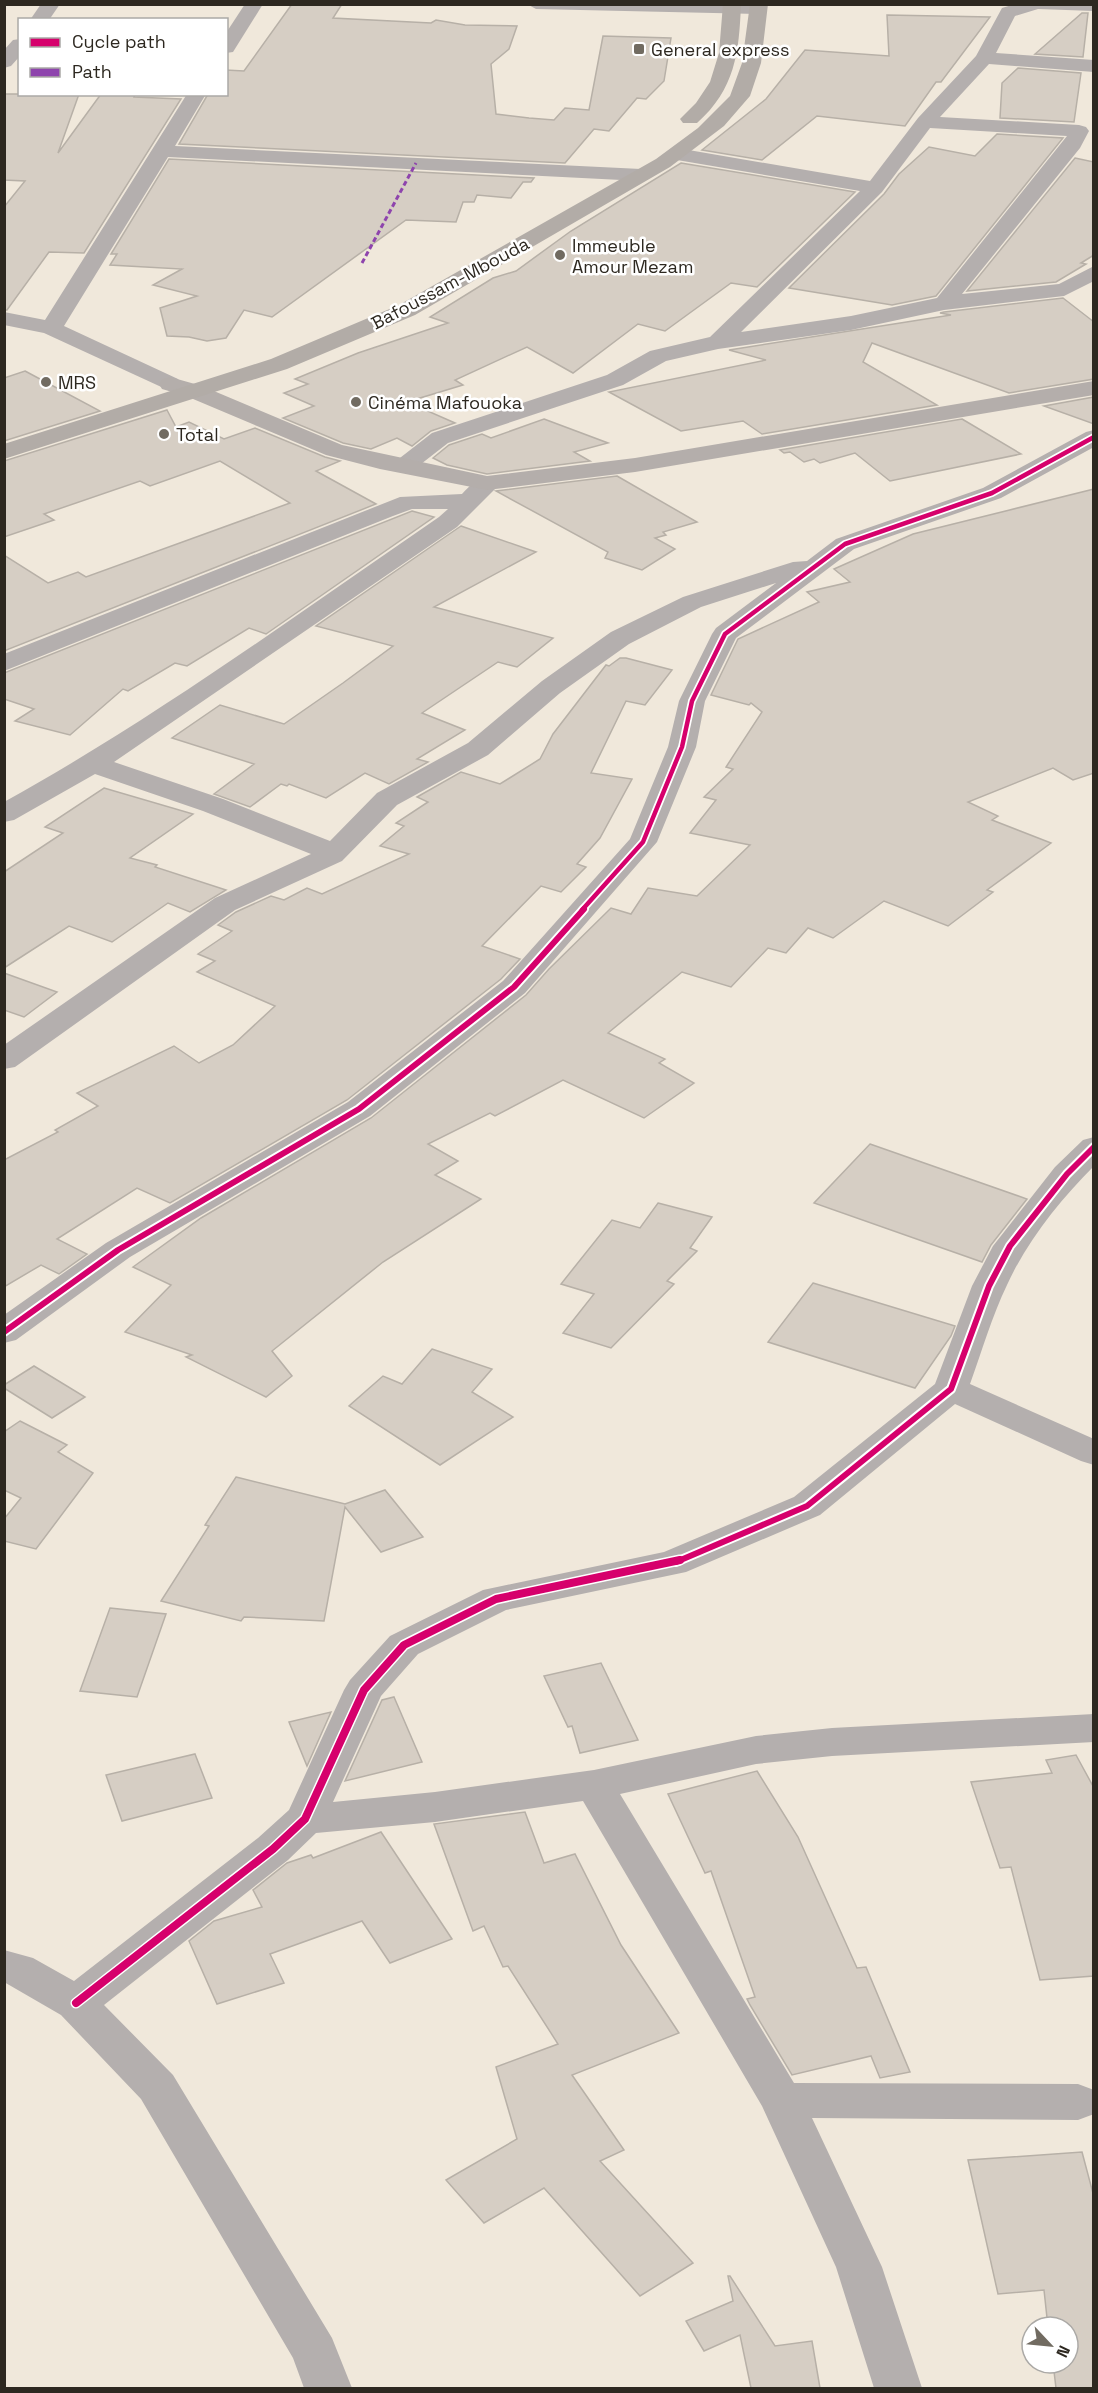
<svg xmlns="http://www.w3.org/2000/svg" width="1098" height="2393" viewBox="0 0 1098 2393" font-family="'Space Grotesk',sans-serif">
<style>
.building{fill:#d6cec4;stroke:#b7b0a7;stroke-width:1.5}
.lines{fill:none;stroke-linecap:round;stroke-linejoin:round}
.street{fill:#b4afae;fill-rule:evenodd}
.secondary{fill:#b4aeab;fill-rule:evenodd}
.highway{fill:#b2aca7;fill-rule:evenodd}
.quiet{stroke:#8e44ad;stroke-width:3;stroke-dasharray:5 3;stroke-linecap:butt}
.cycleway-far2-casing{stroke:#fff;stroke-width:8}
.cycleway-far1-casing{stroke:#fff;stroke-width:10}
.cycleway-casing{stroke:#fff;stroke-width:11}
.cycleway-far2{stroke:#d6006c;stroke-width:4.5}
.cycleway-far1{stroke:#d6006c;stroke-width:6}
.cycleway{stroke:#d6006c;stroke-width:8}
.poi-dot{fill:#716b61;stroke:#fff;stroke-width:2}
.labels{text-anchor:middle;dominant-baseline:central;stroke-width:5;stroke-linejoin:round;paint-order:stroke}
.far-poi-label{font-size:18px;fill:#2d2820;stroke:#fff;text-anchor:start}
.far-street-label{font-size:18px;fill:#2d2820;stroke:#fff}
</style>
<rect width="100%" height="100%" fill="#f0e8db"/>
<g class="building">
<polygon points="292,4 342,4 333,18 431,23 436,20 465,25 517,26 509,49 491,64 496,114 529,118 554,120 565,108 589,110 603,36 671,38 664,81 646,99 637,98 609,131 594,129 565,163 179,144 208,94 226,94 226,70 244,71"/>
<polygon points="1082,13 1088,13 1083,57 1035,54"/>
<polygon points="887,15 990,17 941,82 936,82 905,126 817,116 762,160 702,150 766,99 805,50 889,56"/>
<polygon points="1018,68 1081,73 1074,122 1000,118 1002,83"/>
<polygon points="4,94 79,94 58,153 101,94 135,94 134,97 181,99 84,253 49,252 7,310 4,310 4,207 25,181 4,180"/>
<polygon points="997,134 1063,138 936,296 892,305 789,288 884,194 899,174 929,147 975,156"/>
<polygon points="1075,158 1094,162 1094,255 1081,263 1086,264 1056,282 967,291"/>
<polygon points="169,159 534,178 531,182 523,182 511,198 477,195 474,202 463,202 456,222 406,220 272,317 244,310 226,338 207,341 189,337 167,336 160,308 197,296 153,285 182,269 110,265 117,254 111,254"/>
<polygon points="681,163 855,192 757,287 731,283 665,331 638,324 573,373 527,347 455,380 463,385 407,402 455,423 431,431 412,446 397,438 371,449 343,443 283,418 314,406 284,393 308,384 295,379 358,353 448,323 430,317 493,278 516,271 571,231"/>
<polygon points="1063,298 1094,322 1094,379 1009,393 872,343 863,362 937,405 762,434 743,421 681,431 609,392 766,360 729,350 951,315 940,313 944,312"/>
<polygon points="25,371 100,411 4,441 4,378"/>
<polygon points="1094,397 1094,424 1044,406"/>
<polygon points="167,410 176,427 189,422 224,439 255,428 325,457 340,461 316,471 376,504 4,651 4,555 48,583 78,572 86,577 290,503 220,461 150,486 140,481 44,514 54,520 4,537 4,461"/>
<polygon points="544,419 608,443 574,452 590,461 487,474 447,465 433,458 449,445 482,434 491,438"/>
<polygon points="962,419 1021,454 890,481 855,453 820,463 814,459 804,462 790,452 784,453 780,450"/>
<polygon points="617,476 697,522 663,532 666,535 655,538 675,549 642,570 605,558 608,552 496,491"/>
<polygon points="1094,489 1094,773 1073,780 1053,768 968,802 998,816 992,820 1051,843 987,890 993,892 948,926 884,901 833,938 808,928 786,953 768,948 731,987 682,972 608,1033 665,1059 659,1063 694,1083 644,1118 563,1080 495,1116 490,1113 428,1144 458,1161 435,1175 481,1199 383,1262 272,1351 292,1376 266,1397 186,1357 192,1355 125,1332 171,1285 133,1267 201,1218 371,1118 526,995 549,969 611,908 631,914 648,888 697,896 750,845 690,833 716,800 704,797 733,769 726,767 762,712 751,703 749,705 711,695 738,639 819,602 807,592 850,582 834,569 913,534"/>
<polygon points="412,511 434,517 266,634 249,628 187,666 175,663 128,691 123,689 70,735 15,721 34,709 4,699 4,673"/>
<polygon points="461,526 536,552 434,607 553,638 517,667 498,662 422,713 465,730 417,759 428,762 389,784 365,773 326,798 289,784 287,786 281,784 250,807 214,794 254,764 172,738 220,705 284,724 343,683 393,646 316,626"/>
<polygon points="620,658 626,658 672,670 645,705 626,701 591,773 632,779 600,838 577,864 586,867 561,892 541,886 482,946 520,959 501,979 347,1100 170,1203 137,1188 57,1239 87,1254 59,1274 41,1265 4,1287 4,1160 58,1132 55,1130 98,1106 77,1093 174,1046 199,1063 233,1045 275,1006 197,972 215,961 198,954 232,931 218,925 236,912 271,896 284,900 307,888 322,894 409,854 380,846 404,826 396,823 428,802 417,797 461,772 500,784 540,759 553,734 606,665 609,666"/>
<polygon points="104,788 193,814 130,858 157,865 155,867 226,890 190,912 168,903 112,942 69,926 4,968 4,872 63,833 45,827"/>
<polygon points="4,973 57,992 24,1017 4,1010"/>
<polygon points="870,1144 1027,1199 991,1245 982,1262 814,1203"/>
<polygon points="658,1203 712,1217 690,1248 697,1251 667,1281 674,1284 611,1348 563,1333 594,1294 561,1284 612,1220 640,1228"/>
<polygon points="813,1283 955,1326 951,1336 915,1388 768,1342"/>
<polygon points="432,1349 492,1369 472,1392 513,1417 440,1465 349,1406 383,1376 402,1384"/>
<polygon points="34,1366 85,1397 52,1418 4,1388 4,1385"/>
<polygon points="20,1421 67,1445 58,1452 93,1473 36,1549 4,1541 4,1519 21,1498 4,1490 4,1432"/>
<polygon points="236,1477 345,1504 385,1490 423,1537 381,1552 345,1507 324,1621 244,1617 241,1621 161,1601 209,1526 205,1525"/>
<polygon points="110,1608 166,1614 137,1697 80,1691"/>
<polygon points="601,1663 638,1740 580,1753 572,1726 568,1727 544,1676"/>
<polygon points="394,1697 422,1762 345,1781 382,1700"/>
<polygon points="331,1712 307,1766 289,1722"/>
<polygon points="195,1754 212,1798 122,1821 106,1775"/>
<polygon points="1076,1755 1094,1788 1094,1976 1040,1980 1011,1867 1000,1868 971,1782 1052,1773 1046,1760"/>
<polygon points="757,1771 798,1837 857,1968 866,1967 910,2072 880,2078 871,2056 792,2075 750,2005 747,1999 755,1997 711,1871 705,1873 668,1794"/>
<polygon points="525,1812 544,1863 575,1854 621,1945 679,2033 572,2075 624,2150 600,2161 693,2263 640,2296 544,2188 484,2223 446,2180 517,2139 496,2067 558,2044 508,1966 503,1967 484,1926 473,1931 434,1824"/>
<polygon points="381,1832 452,1939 390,1963 362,1921 270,1954 284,1983 217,2004 189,1941 214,1921 262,1907 253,1890 287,1863 311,1855 313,1858"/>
<polygon points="1082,2152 1094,2197 1094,2388 1056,2388 1053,2363 1068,2363 1068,2327 1048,2327 1044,2290 998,2294 968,2160"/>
<polygon points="728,2276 730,2276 775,2346 812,2341 820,2388 751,2388 740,2335 704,2351 686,2321 733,2301"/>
</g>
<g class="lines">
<g class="street">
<polygon points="41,4 60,4 49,20 30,20"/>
<polygon points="245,4 263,4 233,52 226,53 226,33"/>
<polygon points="527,4 762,4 767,9 764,13 758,14 536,9"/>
<path d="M1015 4H1094V11L1038 9 1015 16 996 53 1094 60V72L989 64 940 117 1079 125 1086 127 1089 131 1080 148 962 294 1059 284 1094 266V281L1064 296 944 310 851 330 718 349 666 361 623 385 448 443 412 471 404 473 396 471 392 466 396 461 432 433 607 375 650 351 710 337 860 191 677 160 670 158 667 154 670 150 677 148 870 181 918 118 976 56 1002 8ZM930 128 1067 136 937 298 851 316 741 332 882 192Z"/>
<polygon points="20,39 20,56 11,66 4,68 4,50 13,40"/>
<polygon points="187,94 206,94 175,146 641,169 648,171 651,175 648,179 641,181 168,157 64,326 178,379 181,384 178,389 170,391 44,333 4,325 4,312 45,320"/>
<path d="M1094 430V447L1001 498 854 549 736 638 705 701 696 747 657 842 525 993 370 1116 130 1257 16 1340 4 1343V1315L106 1243 348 1102 503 981 630 839 668 747 679 701 712 634 716 628 776 583 701 607 629 644 560 693 488 755 397 805 342 861 235 910 15 1067 4 1069V1045L215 898 311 854 203 811 95 774 14 820 4 822V802C156 718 296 615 439 517L448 509H412L393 516 4 671V654L400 497 462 494C473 483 479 474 496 478L499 483 496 488 457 527 114 762 223 799 330 841 377 793 468 743 542 681 611 632 683 597 793 562 807 561 836 539 983 488 1086 432Z"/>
<path d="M1094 1137V1166C1060 1200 1027 1241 1007 1285 992 1316 982 1351 970 1384L1094 1439V1465L1081 1461 955 1404 820 1515 686 1572 506 1610 418 1654 381 1696 333 1802 435 1792 594 1770 756 1736 832 1728 1094 1714V1742L832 1756 756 1764 620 1794 794 2083 1078 2084 1094 2090V2114L1078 2120 812 2118 882 2267 922 2388H874L836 2267 762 2106 583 1801 435 1822 316 1833 288 1860 104 2005 173 2075 332 2338 352 2388H304L293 2358 141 2099 61 2015 4 1982V1950L33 1958 74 1981 258 1838 289 1810 344 1690 350 1680 390 1636 483 1590 664 1552 794 1497 935 1384 972 1286 993 1246 1055 1167 1083 1140Z"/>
</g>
<polygon class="secondary" points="170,377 202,386 342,445 487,476 635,458 1094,381 1094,395 635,472 487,490 380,469 326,455 186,396 162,389 159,384 162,379"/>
<g class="highway">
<path d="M723 4H741C739 53 735 89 697 123H683L680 119 696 103 710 82 719 53Z"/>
<polygon points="750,4 768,4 761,63 750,96 724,126 670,167 415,315 287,369 4,459 4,444 271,359 399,305 656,159 698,128 730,96 742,63"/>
</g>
<polyline class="quiet" points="362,263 416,163"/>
<g class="cycleway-far2-casing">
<polyline id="cycleway-far2" points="582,910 643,842 682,747 692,701 725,634 845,544 992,493 1094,437"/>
</g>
<g class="cycleway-far1-casing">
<g id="cycleway-far1">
<polyline points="4,1332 118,1250 359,1109 514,987 584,909"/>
<polyline points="676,1562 807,1506 951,1389 989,1286 1010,1246 1067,1174 1094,1147"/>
</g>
</g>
<g class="cycleway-casing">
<polyline id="cycleway" points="76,2003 273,1849 305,1819 364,1690 404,1645 496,1599 680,1560"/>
</g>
<use href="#cycleway-far2" class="cycleway-far2"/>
<use href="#cycleway-far1" class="cycleway-far1"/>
<use href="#cycleway" class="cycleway"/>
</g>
<g class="poi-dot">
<rect x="633" y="43" width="12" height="12" rx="3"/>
<circle cx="560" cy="255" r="6"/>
<circle cx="46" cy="382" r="6"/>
<circle cx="356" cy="402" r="6"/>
<circle cx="164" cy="434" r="6"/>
</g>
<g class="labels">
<g class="far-poi-label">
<text x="651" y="49">General express</text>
<text x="572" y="245">Immeuble<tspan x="572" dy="21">Amour Mezam</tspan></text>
<text x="58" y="382">MRS</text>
<text x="368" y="402">Cinéma Mafouoka</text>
<text x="176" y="434">Total</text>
</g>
<g class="far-street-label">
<text transform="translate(450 283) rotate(-28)">Bafoussam-Mbouda</text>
</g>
</g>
<rect width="1098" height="2393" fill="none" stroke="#2d2820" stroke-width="12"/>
<rect x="18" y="18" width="210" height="78" fill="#ffffff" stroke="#aba9a6" stroke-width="1.5"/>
<rect x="30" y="38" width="30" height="9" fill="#d6006c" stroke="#aba9a6" stroke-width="1.5"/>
<text x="72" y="48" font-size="18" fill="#2d2820">Cycle path</text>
<rect x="30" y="68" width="30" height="9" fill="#8e44ad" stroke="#aba9a6" stroke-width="1.5"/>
<text x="72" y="78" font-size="18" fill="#2d2820">Path</text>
<g transform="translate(1050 2345) rotate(116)"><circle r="28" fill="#ffffff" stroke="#aba9a6" stroke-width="1.5"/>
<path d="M0-4.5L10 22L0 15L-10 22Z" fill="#716b61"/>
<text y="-9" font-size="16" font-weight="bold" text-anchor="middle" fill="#2d2820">N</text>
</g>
</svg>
